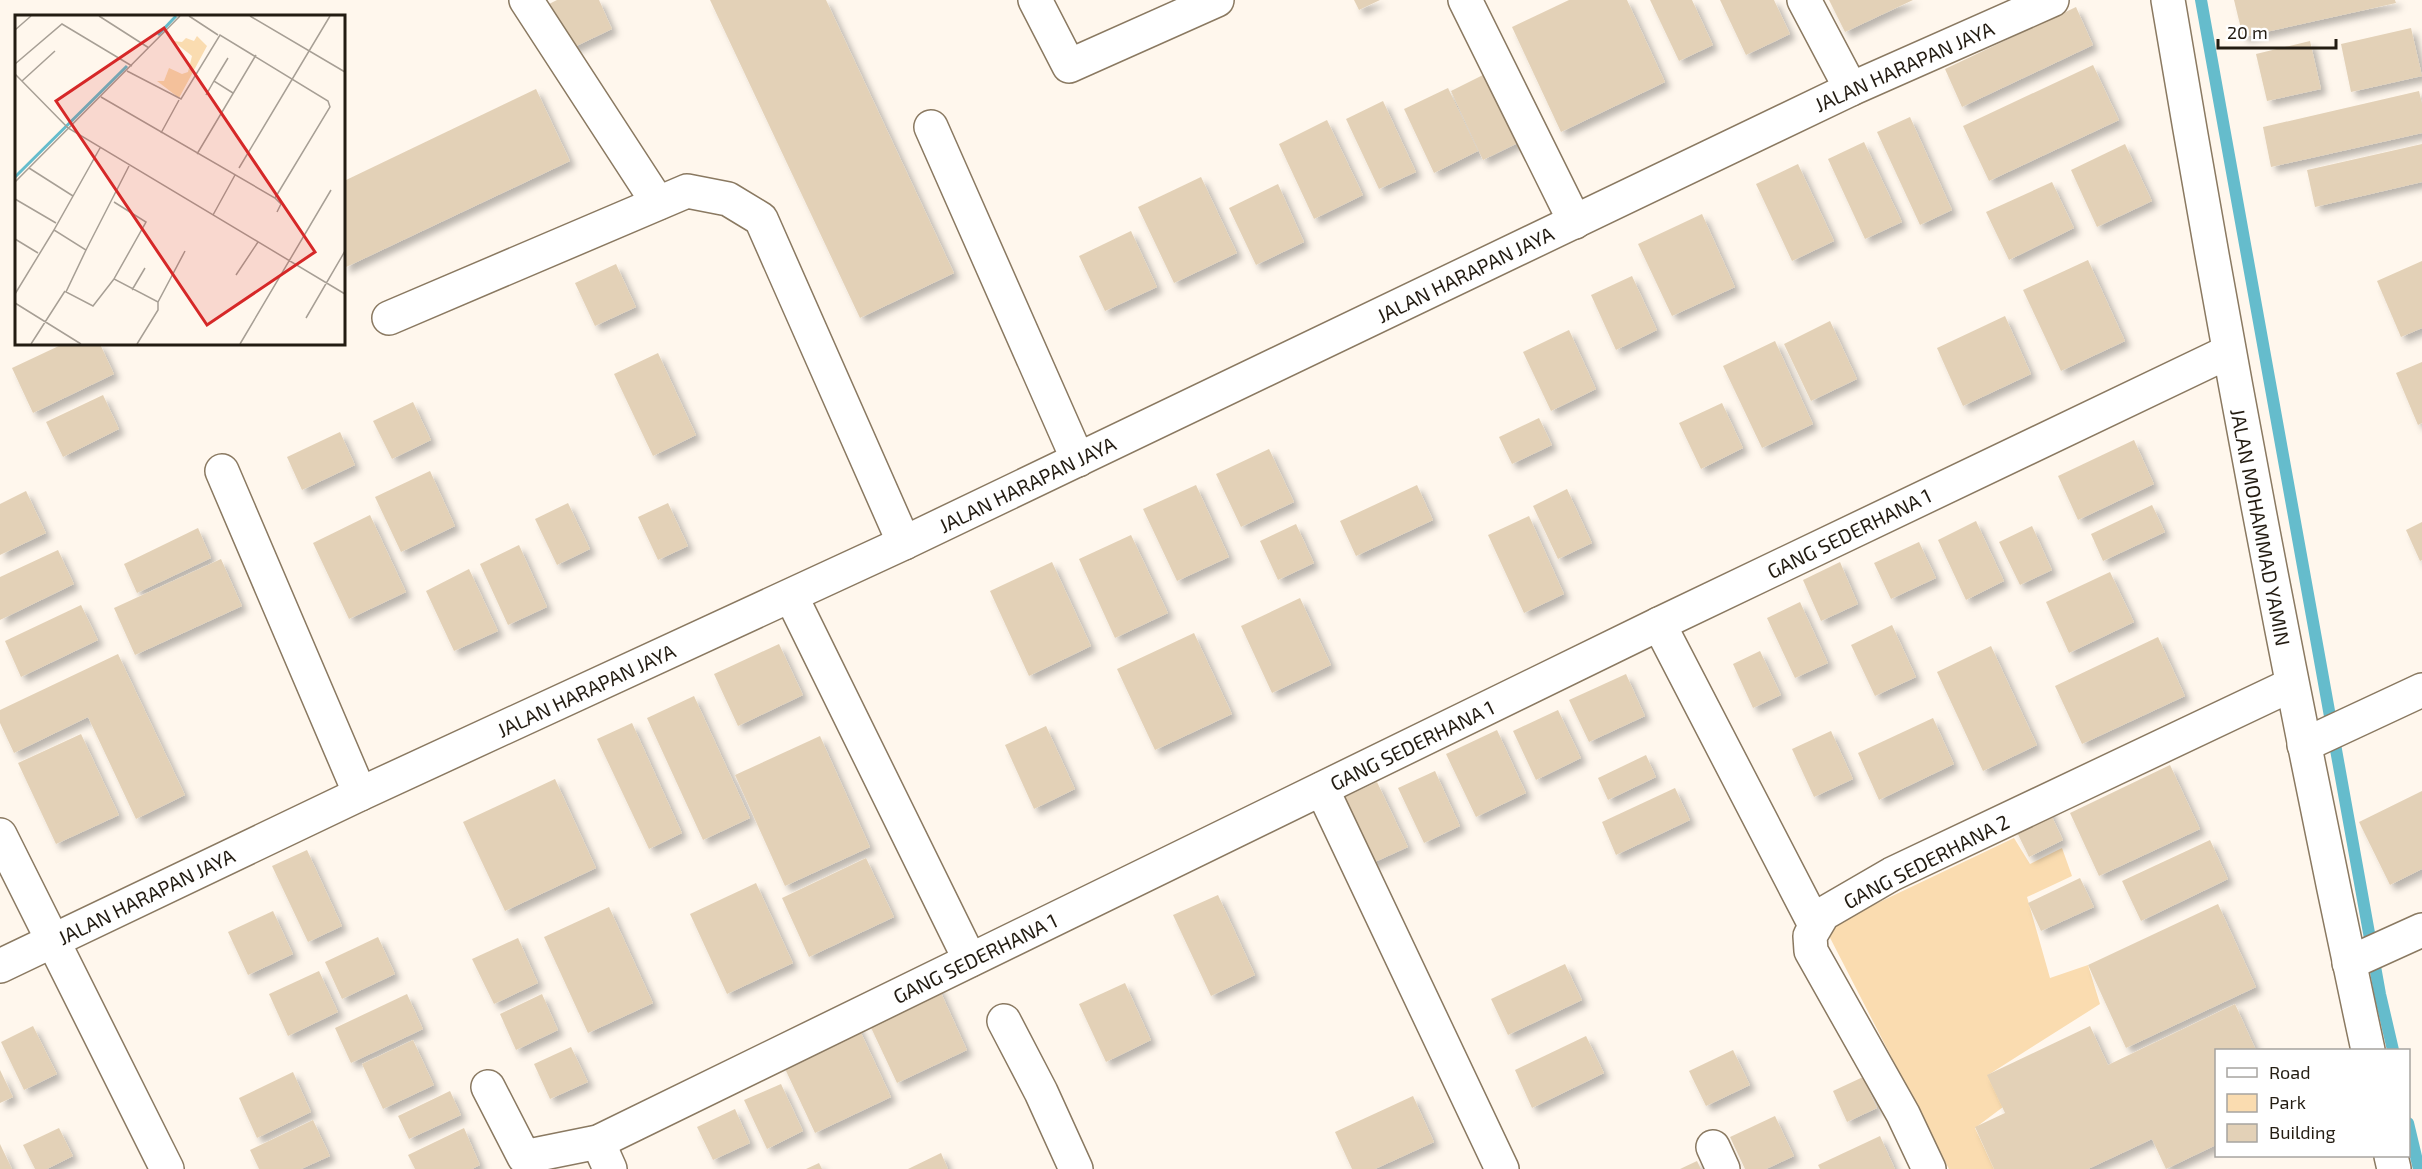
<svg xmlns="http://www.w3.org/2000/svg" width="2422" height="1169" viewBox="0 0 2422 1169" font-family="'Exo 2',sans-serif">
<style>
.green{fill:#fadcb0}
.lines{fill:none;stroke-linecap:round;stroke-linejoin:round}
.stream{stroke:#65bccc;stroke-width:12}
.building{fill:#e3d1b7;filter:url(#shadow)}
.minor-casing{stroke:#8a7961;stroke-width:36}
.minor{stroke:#fff;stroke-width:33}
.labels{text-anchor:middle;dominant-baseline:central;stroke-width:4.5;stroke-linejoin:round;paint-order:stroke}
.street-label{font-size:20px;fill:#231c12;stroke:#fff}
.inset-river{fill:none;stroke:#65bccc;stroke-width:3}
.inset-road{fill:none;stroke:#a79f95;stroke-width:1.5}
.view{fill:#d62828;fill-opacity:0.15;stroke:#d62828;stroke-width:3}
.inset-edge{fill:none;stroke:#231c12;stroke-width:3}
</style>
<defs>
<filter id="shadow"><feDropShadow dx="5.5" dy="5.5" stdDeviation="3" flood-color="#0004"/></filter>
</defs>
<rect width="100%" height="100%" fill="#fff7ed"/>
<polygon class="green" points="2014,838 2030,864 2062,848 2072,876 2027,897 2050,978 2088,965 2100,1004 1988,1075 2003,1107 1975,1128 1994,1169 1949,1169 1825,928"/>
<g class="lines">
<g class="stream">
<polyline points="2201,0 2380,994 2393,1050"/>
<polyline points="2408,1123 2419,1169"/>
</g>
</g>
<g class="building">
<polygon points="557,0 599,0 612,29 570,49 549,4"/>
<polygon points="710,0 826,0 954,273 860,318"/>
<polygon points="1354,0 1380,0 1359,10"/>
<polygon points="1569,0 1627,0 1665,82 1561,132 1512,27"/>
<polygon points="1650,0 1692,0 1713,45 1679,61"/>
<polygon points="1720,0 1774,0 1790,34 1746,55"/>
<polygon points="1829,0 1913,0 1845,32"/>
<polygon points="2234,0 2395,0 2396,3 2243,37"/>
<polygon points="2076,7 2093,45 1962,107 1945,69"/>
<polygon points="2411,28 2422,76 2351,92 2341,44"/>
<polygon points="2310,41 2321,89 2267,101 2256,54"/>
<polygon points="2093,65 2119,120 1989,181 1963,126"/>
<polygon points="1495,69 1528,138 1483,160 1451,91"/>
<polygon points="1448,88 1478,151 1434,173 1404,109"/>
<polygon points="536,89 570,161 344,268 344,181"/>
<polygon points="2419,91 2422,104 2422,133 2271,167 2263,127"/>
<polygon points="1383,101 1416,172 1379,189 1346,119"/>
<polygon points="1910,117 1952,210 1920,225 1877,132"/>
<polygon points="1327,120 1363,195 1314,219 1279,144"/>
<polygon points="1864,142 1902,222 1865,239 1828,159"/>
<polygon points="2125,144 2152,201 2097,227 2071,170"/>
<polygon points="2422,144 2422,182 2315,207 2307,170"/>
<polygon points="1798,164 1834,241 1792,261 1756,184"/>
<polygon points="1201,177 1237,253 1174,283 1138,207"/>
<polygon points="2052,182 2074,228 2009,260 1986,212"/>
<polygon points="1278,184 1304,242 1256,265 1229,208"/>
<polygon points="1702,214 1735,287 1672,316 1638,244"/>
<polygon points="1131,231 1157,287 1105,311 1079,256"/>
<polygon points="2088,260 2125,341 2061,371 2023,290"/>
<polygon points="2422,261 2422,328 2401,337 2377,281"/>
<polygon points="616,264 636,307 595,326 575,283"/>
<polygon points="1632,276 1657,330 1616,350 1591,295"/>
<polygon points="2005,316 2031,374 1963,406 1937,348"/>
<polygon points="1830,321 1857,379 1811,401 1784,344"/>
<polygon points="1569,330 1596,389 1551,411 1523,352"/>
<polygon points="1775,341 1813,424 1762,448 1723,366"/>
<polygon points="63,344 100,344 114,374 33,413 12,368"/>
<polygon points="658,353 696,435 653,456 614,374"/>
<polygon points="2422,362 2422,423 2418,425 2396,373"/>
<polygon points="103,395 119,429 63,457 46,422"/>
<polygon points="413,402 431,440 392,459 373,421"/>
<polygon points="1722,403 1743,448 1701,469 1679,423"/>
<polygon points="1539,418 1552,445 1512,464 1499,437"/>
<polygon points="340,432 355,465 302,490 287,457"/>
<polygon points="2134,440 2154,484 2078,520 2058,476"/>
<polygon points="1269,449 1294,502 1241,527 1216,474"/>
<polygon points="430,471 455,526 401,552 375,497"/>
<polygon points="1196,485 1229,557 1177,581 1143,509"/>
<polygon points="1417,485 1433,520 1356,556 1340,521"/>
<polygon points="1567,489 1592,543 1558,559 1533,506"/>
<polygon points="26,491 46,533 0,555 0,504"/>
<polygon points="568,503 590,549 557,565 535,519"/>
<polygon points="668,503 688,546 658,560 638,517"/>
<polygon points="2152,505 2165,532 2103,561 2091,534"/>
<polygon points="370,515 406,592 349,619 313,543"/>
<polygon points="1529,516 1564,594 1524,613 1488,535"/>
<polygon points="1976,521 2004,581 1966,600 1938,540"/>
<polygon points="2422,522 2422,560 2420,561 2406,530"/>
<polygon points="1296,524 1314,563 1278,580 1260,541"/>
<polygon points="2032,526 2052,570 2020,585 1999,542"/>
<polygon points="198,528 211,558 137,593 124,564"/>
<polygon points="1131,535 1168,613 1115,638 1079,559"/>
<polygon points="1919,542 1936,578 1891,599 1874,563"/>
<polygon points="519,545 547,607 508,625 480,564"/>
<polygon points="58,550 74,584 0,620 0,577"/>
<polygon points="221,559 242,606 135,655 114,608"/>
<polygon points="1052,562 1091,646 1029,676 990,591"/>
<polygon points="1840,562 1858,604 1821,621 1803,580"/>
<polygon points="469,569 498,631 454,651 426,591"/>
<polygon points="2110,572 2134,622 2069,653 2046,602"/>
<polygon points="1300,598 1331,665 1272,693 1241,626"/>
<polygon points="1800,602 1828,663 1795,678 1767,618"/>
<polygon points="81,605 98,640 21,677 5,641"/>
<polygon points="1892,625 1916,677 1875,696 1851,645"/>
<polygon points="1194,633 1232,714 1155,750 1117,669"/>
<polygon points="2158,637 2185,696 2082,744 2055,686"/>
<polygon points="779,644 803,695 738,726 714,674"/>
<polygon points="1991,646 2037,745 1983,771 1937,672"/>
<polygon points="1760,651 1781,695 1753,708 1733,664"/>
<polygon points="118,654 185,795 136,819 88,717 14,753 0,723 0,710"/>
<polygon points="1626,674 1645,716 1589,742 1569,700"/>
<polygon points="694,696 750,818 703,840 647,718"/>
<polygon points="1558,710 1581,758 1536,780 1513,731"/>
<polygon points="1933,718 1954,764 1879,800 1858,753"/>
<polygon points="632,723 682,833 649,849 597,739"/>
<polygon points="1046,726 1075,789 1034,809 1005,745"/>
<polygon points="1497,730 1526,793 1476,817 1446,754"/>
<polygon points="1831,731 1853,779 1814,797 1792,749"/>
<polygon points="81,734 119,815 56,844 18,763"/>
<polygon points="820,736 870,847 785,886 735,775"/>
<polygon points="1646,755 1656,777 1608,800 1598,778"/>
<polygon points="2170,765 2200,829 2099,876 2070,813"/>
<polygon points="1435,771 1460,826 1424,843 1398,788"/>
<polygon points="555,779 596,868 505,911 463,822"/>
<polygon points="1377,782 1408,847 1366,866 1337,801"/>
<polygon points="1675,788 1690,820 1616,855 1602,822"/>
<polygon points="2422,791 2422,869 2390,885 2359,822"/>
<polygon points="2046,804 2063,840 2029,857 2011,820"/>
<polygon points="2210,840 2228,879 2141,921 2122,881"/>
<polygon points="307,850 342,926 308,942 272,866"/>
<polygon points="866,858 894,917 809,957 782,898"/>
<polygon points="2080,878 2094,907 2041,931 2028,903"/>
<polygon points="756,883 793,963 727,994 690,914"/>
<polygon points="1218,895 1255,975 1211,996 1173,915"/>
<polygon points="2218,904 2256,987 2126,1048 2088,965"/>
<polygon points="609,907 653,1003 588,1033 544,937"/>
<polygon points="273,911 293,954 248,975 228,932"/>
<polygon points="378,937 395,974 342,999 325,962"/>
<polygon points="518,938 538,983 494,1004 472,959"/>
<polygon points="1565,964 1582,1000 1508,1035 1491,999"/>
<polygon points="319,971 338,1012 288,1036 269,994"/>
<polygon points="1125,983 1151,1040 1106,1062 1079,1004"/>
<polygon points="937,984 967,1050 897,1083 866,1017"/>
<polygon points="407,994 423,1029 351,1063 335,1028"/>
<polygon points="542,994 558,1030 516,1050 500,1014"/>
<polygon points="2235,1004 2256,1050 2216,1050 2216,1145 2166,1169 2152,1139 2088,1169 1994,1169 1975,1127 2005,1113 1987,1075 2090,1026 2108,1065"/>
<polygon points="856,1022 891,1097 815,1133 780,1058"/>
<polygon points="33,1026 57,1074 24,1090 1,1042"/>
<polygon points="1586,1036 1604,1073 1532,1108 1515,1070"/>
<polygon points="413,1040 434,1085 383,1109 362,1064"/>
<polygon points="571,1047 588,1082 550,1099 534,1064"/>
<polygon points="1733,1050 1750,1085 1706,1106 1689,1071"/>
<polygon points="0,1070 13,1097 0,1103"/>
<polygon points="293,1072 311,1112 257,1138 239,1098"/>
<polygon points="1863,1077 1877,1108 1847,1122 1833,1091"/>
<polygon points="781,1084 803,1131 767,1149 744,1100"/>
<polygon points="450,1091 461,1115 409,1139 398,1116"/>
<polygon points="1413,1096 1434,1142 1375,1169 1352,1169 1335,1132"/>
<polygon points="735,1109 750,1143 713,1160 697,1127"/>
<polygon points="1775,1116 1794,1156 1766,1169 1745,1169 1730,1137"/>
<polygon points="313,1120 330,1156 301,1169 259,1169 250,1150"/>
<polygon points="59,1128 73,1156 47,1169 35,1169 23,1145"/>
<polygon points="464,1128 480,1165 472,1169 415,1169 408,1155"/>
<polygon points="1880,1136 1895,1169 1820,1169 1818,1165"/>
<polygon points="0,1144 12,1169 0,1169"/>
<polygon points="941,1153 948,1169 908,1169"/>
<polygon points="1697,1161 1701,1169 1680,1169"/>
<polygon points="819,1163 822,1169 806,1169"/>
</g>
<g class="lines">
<g class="minor-casing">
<g id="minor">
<polyline points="526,0 658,203"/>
<polyline points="1035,0 1069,66 1217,0"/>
<polyline points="1465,0 1575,222"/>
<polyline points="1804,0 1851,89"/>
<path d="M2168 0C2227 352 2293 702 2368 1050"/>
<polyline points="931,127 1078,460"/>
<polyline points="389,318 687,191 728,199 761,219 904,543"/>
<polyline points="222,471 360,794"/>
<polyline points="791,596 970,960"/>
<polyline points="1659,624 1815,925"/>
<polyline points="2304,745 2422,690"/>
<polyline points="1322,789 1502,1169"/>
<polyline points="0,835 167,1169"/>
<polyline points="2349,963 2422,930"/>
<polyline points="0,966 360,794 904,543 1851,89 2052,0"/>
<polyline points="1004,1021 1041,1092 1076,1169"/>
<polyline points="488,1087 524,1157 598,1142 1659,624 2228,352"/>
<polyline points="598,1142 610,1169"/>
<polyline points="1713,1147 1723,1169"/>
<polyline points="2391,1156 2394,1169"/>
<polyline points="1929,1169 1903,1114 1811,951 1810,936 1823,914 1892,874 2291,685"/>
</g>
</g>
<use href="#minor" class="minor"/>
</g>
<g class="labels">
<g class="street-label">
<text transform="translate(1904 66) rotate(-24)">JALAN HARAPAN JAYA</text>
<text transform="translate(1465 274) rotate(-26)">JALAN HARAPAN JAYA</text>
<text transform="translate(1027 484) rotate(-26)">JALAN HARAPAN JAYA</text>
<text transform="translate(2261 527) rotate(79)">JALAN MOHAMMAD YAMIN</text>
<text transform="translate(1849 533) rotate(-26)">GANG SEDERHANA 1</text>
<text transform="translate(586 690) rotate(-25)">JALAN HARAPAN JAYA</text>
<text transform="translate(1412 745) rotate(-26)">GANG SEDERHANA 1</text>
<text transform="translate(1926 861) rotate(-27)">GANG SEDERHANA 2</text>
<text transform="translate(146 896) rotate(-26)">JALAN HARAPAN JAYA</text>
<text transform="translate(975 958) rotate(-26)">GANG SEDERHANA 1</text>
</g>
</g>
<g transform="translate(15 15)">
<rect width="330" height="330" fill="#fff7ed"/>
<path d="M182 21 192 31 164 83 142 66H149L154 53 167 59 173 57 177 41 158 26 167 27 171 23 179 26Z" fill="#fadcb0"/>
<path class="inset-river" d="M143 20 161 1M0 162 112 51"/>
<path class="inset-road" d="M84 1 134 33M174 1 203 20M235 1 330 57M0 15 16 1M0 49 47 9 117 51M112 56 166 84 205 20 313 86 315 92 260 183M0 59 53 113 330 279M7 66 40 36M199 66 213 43M191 80 199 66 218 78M86 82 260 183 266 189 262 197M146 118 164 85M85 133 39 215 71 235 51 277 78 291 99 264M182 139 241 40M14 153 58 181M224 153 315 1M0 167 165 1M0 184 41 208M99 187 131 207 99 264 143 287 170 236M198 200 220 160M0 224 23 238M71 235 114 151M221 260 243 227M117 275 130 253M0 279 39 215M0 288 66 329M291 303 330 236M16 329 50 276M122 329 143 295V287M225 329 316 175"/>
<path class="view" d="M149 13 300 237 192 310 41 86Z"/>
<rect width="330" height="330" class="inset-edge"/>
</g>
<rect x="2215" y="1049" width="195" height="108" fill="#ffffff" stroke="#a7a4a0" stroke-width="1.5"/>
<rect x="2227" y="1068" width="30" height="9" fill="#ffffff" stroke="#a7a4a0" stroke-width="1.5"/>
<text x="2269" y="1079" font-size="18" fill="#231c12">Road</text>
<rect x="2227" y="1094" width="30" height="18" fill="#fadcb0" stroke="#a7a4a0" stroke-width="1.5"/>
<text x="2269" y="1109" font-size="18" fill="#231c12">Park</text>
<rect x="2227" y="1124" width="30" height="18" fill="#e3d1b7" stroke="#a7a4a0" stroke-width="1.5"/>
<text x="2269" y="1139" font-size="18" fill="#231c12">Building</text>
<path d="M2218 39v9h118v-9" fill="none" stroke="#231c12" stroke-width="3"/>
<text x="2227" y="39" font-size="18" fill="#231c12" stroke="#ffffff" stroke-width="4.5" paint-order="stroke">20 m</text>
</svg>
